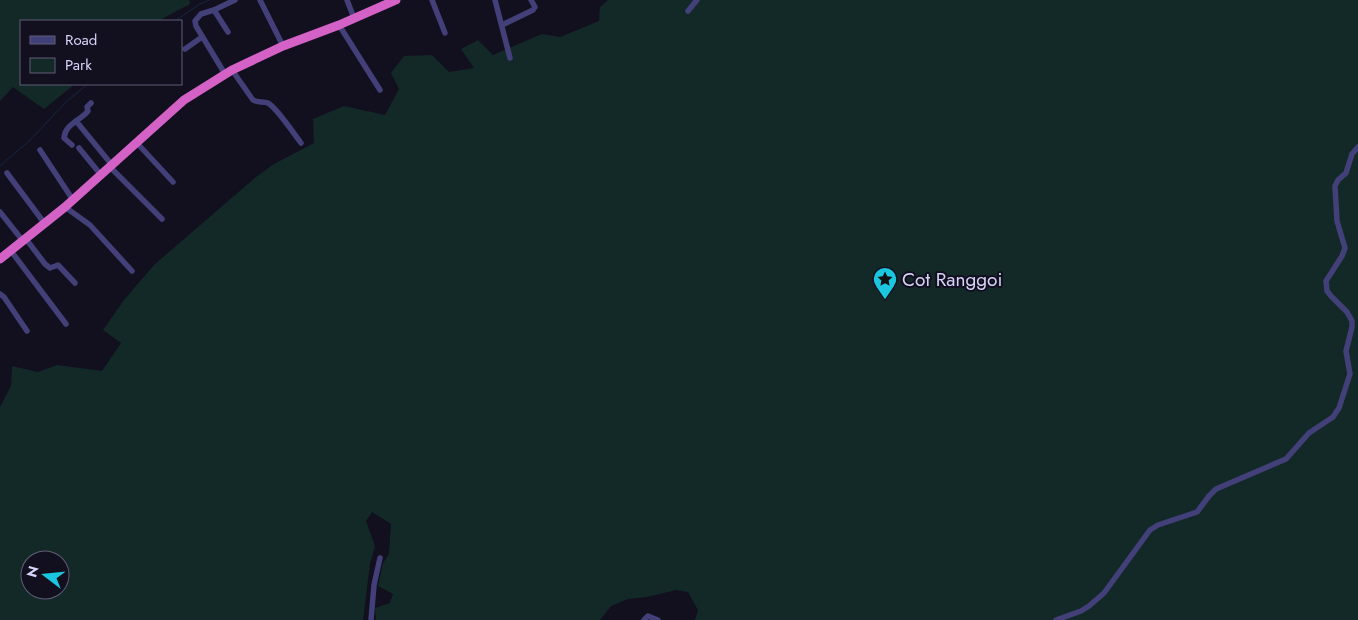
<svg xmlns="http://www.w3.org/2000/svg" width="1358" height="620" viewBox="0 0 1358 620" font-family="Jost,sans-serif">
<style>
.green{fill:#132928;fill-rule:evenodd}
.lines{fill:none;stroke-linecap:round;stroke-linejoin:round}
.stream{stroke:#152644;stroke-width:1}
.minor{stroke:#434079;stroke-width:5.5}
.trunk{stroke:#d462c6;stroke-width:9}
.labels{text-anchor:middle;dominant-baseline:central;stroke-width:4;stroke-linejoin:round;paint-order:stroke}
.poi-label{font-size:19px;fill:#d8d3fa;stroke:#120f1f;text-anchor:start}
</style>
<rect width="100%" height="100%" fill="#120f1f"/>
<g class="green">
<polygon points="0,0 189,0 190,4 158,21 21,21 21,84 75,84 44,109 13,87 0,101"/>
<path d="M608 0H1358V620H695L698 610 688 592 676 590 647 597 628 599 611 606 600 620H376L375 608 390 603 393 594 378 586 383 563 389 554 391 524 372 512 366 521 375 546 370 564 363 620H0V407L11 386 12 366 38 372 57 365 102 371 121 343 103 330 124 300 155 264 256 177 274 164 314 143 313 119 344 106 385 115 399 89 391 73 404 56 432 55 449 72 474 68 461 49 478 40 493 55 542 34 560 37 599 21 600 7ZM30 560H60V590H30Z"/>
</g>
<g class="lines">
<g class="stream">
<polyline points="175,21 200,4 209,0"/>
<polyline points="0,166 30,140 68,100 88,84"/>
</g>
<g class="minor">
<polyline points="260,0 283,46"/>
<polyline points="347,0 354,18"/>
<polyline points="432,0 445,33"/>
<polyline points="495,0 510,58"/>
<polyline points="214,10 235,0"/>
<polyline points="688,11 697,0"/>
<polyline points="339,25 380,90"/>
<polyline points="502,25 533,10 535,7 531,0"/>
<polyline points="185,49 202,37"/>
<path d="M232 70 253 100C258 103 263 101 268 103 277 108 294 134 301 143"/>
<polyline points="225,74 196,26 195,21 201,14 214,10 228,32"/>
<polyline points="76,121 112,165"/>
<polyline points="137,143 173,182"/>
<path d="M72 145 64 138C65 124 80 121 88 111L87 107 91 103"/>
<polyline points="79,148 101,175"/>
<polyline points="40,150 73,200"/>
<polyline points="110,167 162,219"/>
<polyline points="7,173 45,224"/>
<polyline points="65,207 90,225 132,271"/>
<polyline points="0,212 23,241"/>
<polyline points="26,239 45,264 50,268 58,265 75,283"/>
<polyline points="11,251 66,324"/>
<polyline points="0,294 4,297 27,331"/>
<polyline points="371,620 374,585 380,558"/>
<polyline points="644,620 648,616 658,620"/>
<polyline points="1056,620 1081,611 1089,606 1104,593 1150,530 1158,525 1197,512 1209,496 1216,489 1286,459 1309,433 1333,417 1339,408 1350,374 1346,351 1352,327 1352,321 1347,312 1331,296 1327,291 1326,281 1342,256 1345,248 1337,221 1335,186 1338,180 1346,173 1352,154 1358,147"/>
</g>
<polyline class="trunk" points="0,259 65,207 184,100 232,70 283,46 339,25 396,0"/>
</g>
<defs>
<g id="sight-pin" transform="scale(1.25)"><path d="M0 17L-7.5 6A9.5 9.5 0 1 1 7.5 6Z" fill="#1ac7de" stroke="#120f1f"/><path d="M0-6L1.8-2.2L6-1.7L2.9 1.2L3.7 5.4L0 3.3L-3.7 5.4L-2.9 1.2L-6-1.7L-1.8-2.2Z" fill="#111"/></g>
</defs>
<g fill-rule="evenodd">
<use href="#sight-pin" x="885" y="279"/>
</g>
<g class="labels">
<g class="poi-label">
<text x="902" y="279">Cot Ranggoi</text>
</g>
</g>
<rect x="20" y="20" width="162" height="65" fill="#120f1f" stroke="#615d77"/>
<rect x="30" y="36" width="25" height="8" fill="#434079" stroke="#615d77"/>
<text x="65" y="45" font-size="15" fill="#d8d3fa">Road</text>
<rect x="30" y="58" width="25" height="15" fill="#132928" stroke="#615d77"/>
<text x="65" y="70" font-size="15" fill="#d8d3fa">Park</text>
<g transform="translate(45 575) rotate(286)"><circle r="24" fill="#120f1f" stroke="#615d77"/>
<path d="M0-4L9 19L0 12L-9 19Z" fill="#1ac7de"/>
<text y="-8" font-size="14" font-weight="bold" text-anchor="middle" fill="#d8d3fa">N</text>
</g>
</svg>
